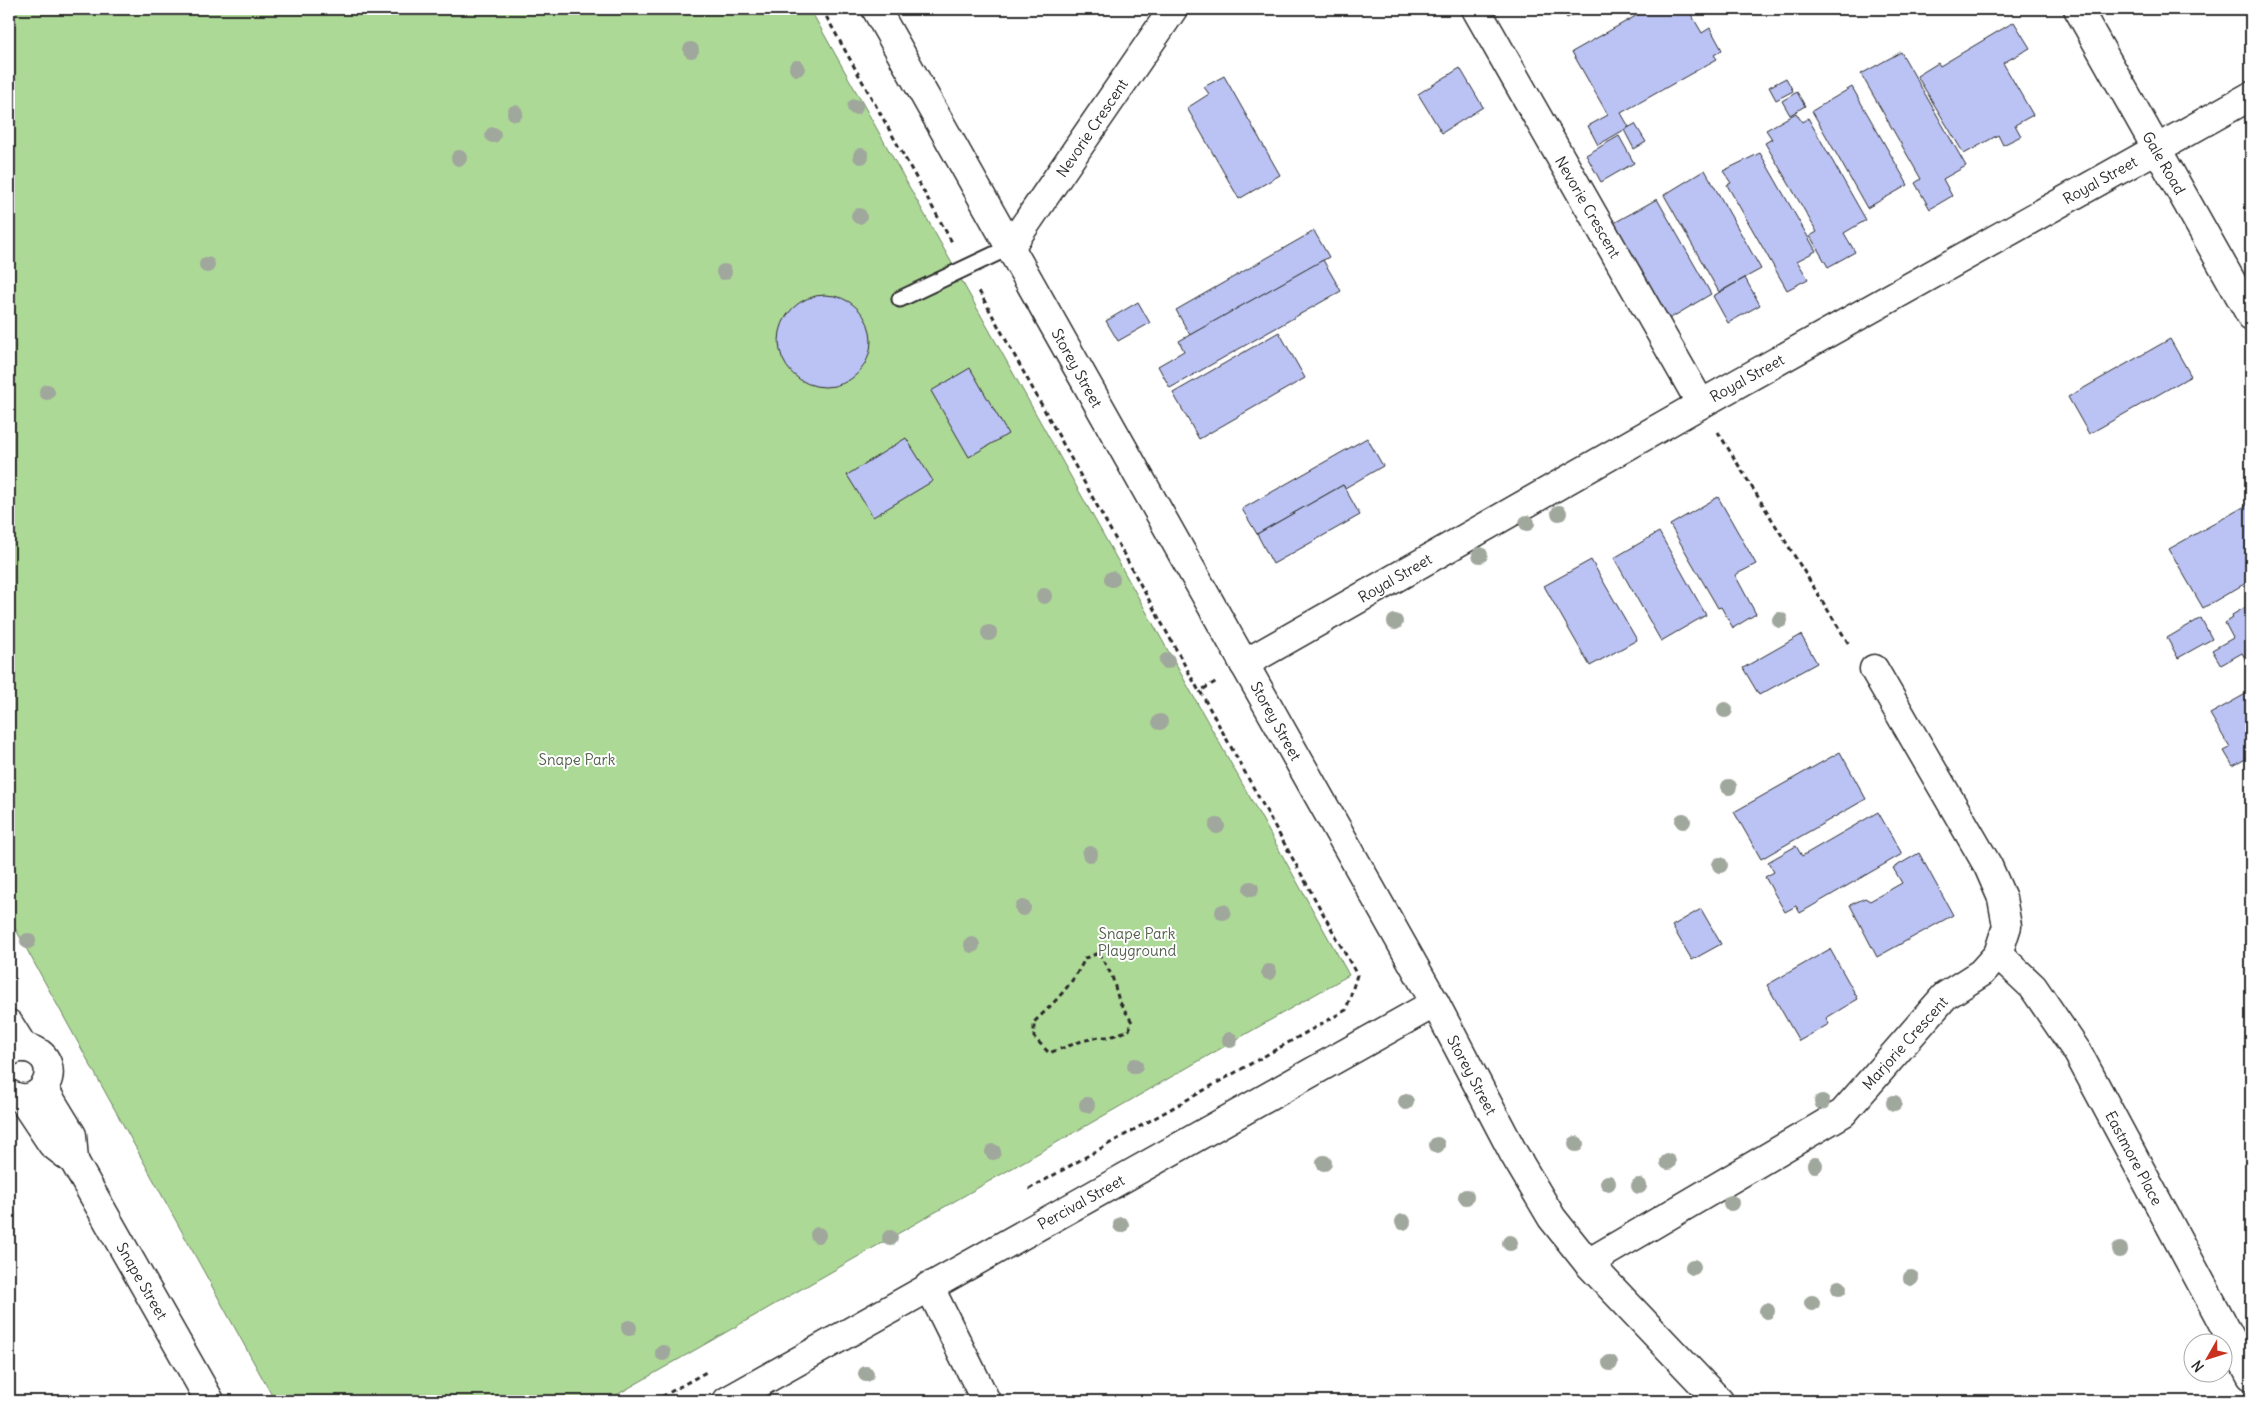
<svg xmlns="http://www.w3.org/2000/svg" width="2260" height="1410" viewBox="0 0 2260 1410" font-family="Delius,sans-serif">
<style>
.green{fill:#add997;stroke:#6c8261}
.building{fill:#bac3f4;stroke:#2b2b2b}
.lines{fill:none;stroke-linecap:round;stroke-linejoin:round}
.service-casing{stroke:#2b2b2b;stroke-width:19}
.minor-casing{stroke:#2b2b2b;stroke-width:31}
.tertiary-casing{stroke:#2b2b2b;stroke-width:31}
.path{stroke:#2b2b2b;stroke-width:3;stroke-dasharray:5 4;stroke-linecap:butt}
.service{stroke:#fff;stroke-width:15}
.minor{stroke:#fff;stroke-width:28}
.tertiary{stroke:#fff;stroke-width:28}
.tree{fill:#a0a79c}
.labels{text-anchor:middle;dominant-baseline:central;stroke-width:4;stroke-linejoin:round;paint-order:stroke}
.street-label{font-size:15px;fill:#2b2b2b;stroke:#fff}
.park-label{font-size:15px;fill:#525f4b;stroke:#fff}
</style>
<rect width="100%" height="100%" fill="#fff"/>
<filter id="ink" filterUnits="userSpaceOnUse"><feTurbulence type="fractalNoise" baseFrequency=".02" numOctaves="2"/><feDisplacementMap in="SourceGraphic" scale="10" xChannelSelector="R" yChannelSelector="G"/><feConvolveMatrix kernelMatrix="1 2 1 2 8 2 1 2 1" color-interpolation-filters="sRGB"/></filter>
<g filter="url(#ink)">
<polygon class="green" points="9,9 810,9 1349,975 606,1401 275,1401 9,917"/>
<g class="building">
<polygon points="1562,9 1583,9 1567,18"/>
<polygon points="1648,9 1688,9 1702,33 1710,28 1722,50 1714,55 1717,59 1621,113 1629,127 1598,145 1588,126 1608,115 1572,52"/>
<polygon points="2014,22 2030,48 2003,63 2033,115 2015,125 2021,136 2003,145 1998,135 1964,154 1917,76 1938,63 1940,66"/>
<polygon points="1901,52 1966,166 1943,179 1952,196 1930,209 1915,183 1921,179 1861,74"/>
<polygon points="1460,68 1483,107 1442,133 1418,94"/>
<polygon points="1224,76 1280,175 1239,199 1187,108 1209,94 1204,87"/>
<polygon points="1786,78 1793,91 1776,100 1769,87"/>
<polygon points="1852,87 1908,185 1867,208 1812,111"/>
<polygon points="1797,92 1805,106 1790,115 1782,101"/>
<polygon points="1796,113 1802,122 1808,118 1866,220 1844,233 1855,252 1828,267 1810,236 1817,232 1765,143 1772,139 1766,130"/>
<polygon points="1635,124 1646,142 1634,149 1624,130"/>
<polygon points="1619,136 1634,163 1601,182 1586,155"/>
<polygon points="1760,153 1816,251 1797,261 1808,279 1787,290 1727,185 1731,183 1723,171"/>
<polygon points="1705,170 1761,269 1719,292 1664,195"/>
<polygon points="1657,199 1711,294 1669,319 1614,223"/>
<polygon points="1314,231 1329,257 1190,335 1176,310"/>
<polygon points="1323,260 1341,291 1170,388 1158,366 1184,351 1179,341"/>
<polygon points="1745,278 1760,305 1728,323 1713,296"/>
<circle cx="825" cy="341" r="46"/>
<polygon points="1138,302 1150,323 1118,341 1106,321"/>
<polygon points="1279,332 1305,378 1199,439 1173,393"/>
<polygon points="2170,339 2191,376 2089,434 2068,397"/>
<polygon points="970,368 1008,434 969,457 931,391"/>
<polygon points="906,438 933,481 873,517 847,475"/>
<polygon points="1367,438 1383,466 1345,488 1343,485 1257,534 1242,509"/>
<polygon points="1343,485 1360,515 1273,564 1257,534"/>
<polygon points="1718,497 1756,564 1735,575 1756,614 1733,628 1721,607 1718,608 1670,525"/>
<polygon points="2247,505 2251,512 2251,580 2203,608 2169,549"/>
<polygon points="1659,532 1706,615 1661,641 1614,558"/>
<polygon points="1591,560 1637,640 1590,666 1544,586"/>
<polygon points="2251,604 2251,662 2248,663 2242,653 2221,665 2212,650 2233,638 2225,623 2233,618 2232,615"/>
<polygon points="2201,618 2212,639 2178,658 2167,638"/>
<polygon points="1801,635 1817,663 1759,695 1743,668"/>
<polygon points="2251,691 2251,756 2233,766 2224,751 2230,748 2210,714"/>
<polygon points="1840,752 1866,799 1761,859 1734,812"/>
<polygon points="1878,812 1902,854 1800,913 1796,906 1785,912 1765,877 1774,872 1768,862 1796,846 1802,856"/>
<polygon points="1919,853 1953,915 1877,957 1850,905 1865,898 1870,901 1902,883 1893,868"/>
<polygon points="1701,909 1721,944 1692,960 1672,926"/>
<polygon points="1830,949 1858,999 1826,1018 1829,1024 1799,1041 1767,985"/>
</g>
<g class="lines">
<g class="service-casing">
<polyline id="service" points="900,299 1010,247"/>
</g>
<g class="minor-casing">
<g id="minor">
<polyline points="876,9 1435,1003 1514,1154 1552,1218 1588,1263 1719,1401"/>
<polyline points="1476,9 1701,404"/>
<polyline points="2078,9 2251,316"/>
<polyline points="1010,247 1173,9"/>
<polyline points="1244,664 1701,404 2251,96"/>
<polyline points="1998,954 2033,987 2078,1053 2251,1376"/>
<polyline points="1588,1263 1843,1113 1945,996 1981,973 1998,954 2007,926 2002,898 1988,866 1874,669"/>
<polyline points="929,1286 986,1401"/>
<polyline points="727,1401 1435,1003"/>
</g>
</g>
<g class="tertiary-casing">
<g id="tertiary">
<polyline points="9,1024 24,1048"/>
<path d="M9 1052C15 1048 24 1047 31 1049 66 1061 44 1113 9 1094"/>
<polyline points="44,1089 72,1135 74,1161"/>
<polyline points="22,1099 52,1144 74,1161 210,1401"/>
</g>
</g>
<g class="path">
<polyline points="822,9 953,244"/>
<polyline points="979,291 1199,691"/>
<polyline points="1718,432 1850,646"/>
<path d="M1099 953 1112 976 1119 1001 1132 1022 1129 1030 1110 1037H1099L1082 1041 1049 1053 1034 1037V1022C1054 1003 1074 983 1085 958Z"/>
<polyline points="1029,1189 1346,1010 1357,975 1200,691 1217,681"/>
<polyline points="654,1401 708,1371"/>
</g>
<use href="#service" class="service"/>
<use href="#minor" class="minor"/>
<use href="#tertiary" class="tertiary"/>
</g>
<g class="tree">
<circle cx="691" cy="50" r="8"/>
<circle cx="797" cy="68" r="8"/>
<circle cx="855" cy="107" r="8"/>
<circle cx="515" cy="113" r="8"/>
<circle cx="493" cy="135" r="8"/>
<circle cx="861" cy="156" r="8"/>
<circle cx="459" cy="158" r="8"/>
<circle cx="859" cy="216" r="8"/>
<circle cx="207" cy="265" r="8"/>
<circle cx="724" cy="272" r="8"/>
<circle cx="47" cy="392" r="8"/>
<circle cx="1559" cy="513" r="8"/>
<circle cx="1527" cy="523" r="8"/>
<circle cx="1480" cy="555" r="8"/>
<circle cx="1112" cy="579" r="8"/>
<circle cx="1044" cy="596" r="8"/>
<circle cx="1780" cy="620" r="8"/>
<circle cx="1395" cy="622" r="8"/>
<circle cx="989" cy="633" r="8"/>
<circle cx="1167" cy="661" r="8"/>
<circle cx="1725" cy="710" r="8"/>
<circle cx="1160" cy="722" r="8"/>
<circle cx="1729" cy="787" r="8"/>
<circle cx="1683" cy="821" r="8"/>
<circle cx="1217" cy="826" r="8"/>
<circle cx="1090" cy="854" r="8"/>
<circle cx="1720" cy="865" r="8"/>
<circle cx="1251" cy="889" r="8"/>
<circle cx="1023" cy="908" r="8"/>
<circle cx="1223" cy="912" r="8"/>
<circle cx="28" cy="941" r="8"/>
<circle cx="972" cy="945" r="8"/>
<circle cx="1269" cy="972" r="8"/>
<circle cx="1230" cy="1040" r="8"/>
<circle cx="1135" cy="1066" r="8"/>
<circle cx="1406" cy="1102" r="8"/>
<circle cx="1822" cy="1102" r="8"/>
<circle cx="1894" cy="1103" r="8"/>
<circle cx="1087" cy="1105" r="8"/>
<circle cx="1576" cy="1144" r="8"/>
<circle cx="1437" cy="1145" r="8"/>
<circle cx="993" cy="1152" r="8"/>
<circle cx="1668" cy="1162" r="8"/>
<circle cx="1324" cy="1163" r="8"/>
<circle cx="1815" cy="1165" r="8"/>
<circle cx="1608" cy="1183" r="8"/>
<circle cx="1639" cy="1186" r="8"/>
<circle cx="1466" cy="1197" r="8"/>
<circle cx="1731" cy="1203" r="8"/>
<circle cx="1403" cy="1222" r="8"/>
<circle cx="1121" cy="1225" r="8"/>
<circle cx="818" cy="1235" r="8"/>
<circle cx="890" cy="1238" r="8"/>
<circle cx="1510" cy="1243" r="8"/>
<circle cx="2120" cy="1250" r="8"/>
<circle cx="1693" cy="1267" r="8"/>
<circle cx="1911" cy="1278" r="8"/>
<circle cx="1839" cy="1288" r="8"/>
<circle cx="1812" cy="1303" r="8"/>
<circle cx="1767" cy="1311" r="8"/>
<circle cx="629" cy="1328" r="8"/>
<circle cx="663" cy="1353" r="8"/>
<circle cx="1610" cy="1363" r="8"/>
<circle cx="866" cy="1374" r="8"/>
</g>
</g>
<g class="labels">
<g class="street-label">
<text transform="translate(1092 128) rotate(-56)">Nevorie Crescent</text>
<text transform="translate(2164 163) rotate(60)">Gale Road</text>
<text transform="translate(2100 180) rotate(-29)">Royal Street</text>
<text transform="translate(1588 207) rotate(60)">Nevorie Crescent</text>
<text transform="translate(1077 368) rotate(61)">Storey Street</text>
<text transform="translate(1747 378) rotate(-29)">Royal Street</text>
<text transform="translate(1395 578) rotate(-30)">Royal Street</text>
<text transform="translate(1276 721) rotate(61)">Storey Street</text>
<text transform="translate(1905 1043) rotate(-48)">Marjorie Crescent</text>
<text transform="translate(1472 1075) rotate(62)">Storey Street</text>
<text transform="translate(2134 1158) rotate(62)">Eastmore Place</text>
<text transform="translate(1081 1202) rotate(-29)">Percival Street</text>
<text transform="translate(142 1281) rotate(60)">Snape Street</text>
</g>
<g class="park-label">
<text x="577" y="759">Snape Park</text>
<text x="1137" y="933">Snape Park<tspan x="1137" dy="17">Playground</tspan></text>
</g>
</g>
<rect width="2260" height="1410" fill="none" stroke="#fff" stroke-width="30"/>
<rect x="15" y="15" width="2230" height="1380" fill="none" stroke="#2b2b2b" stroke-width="2" filter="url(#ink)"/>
<g transform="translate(2208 1358) rotate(231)"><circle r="24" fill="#ffffff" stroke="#aaaaaa"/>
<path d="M0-4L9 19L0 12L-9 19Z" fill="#c8321e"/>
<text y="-8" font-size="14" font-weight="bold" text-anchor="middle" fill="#2b2b2b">N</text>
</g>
</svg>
